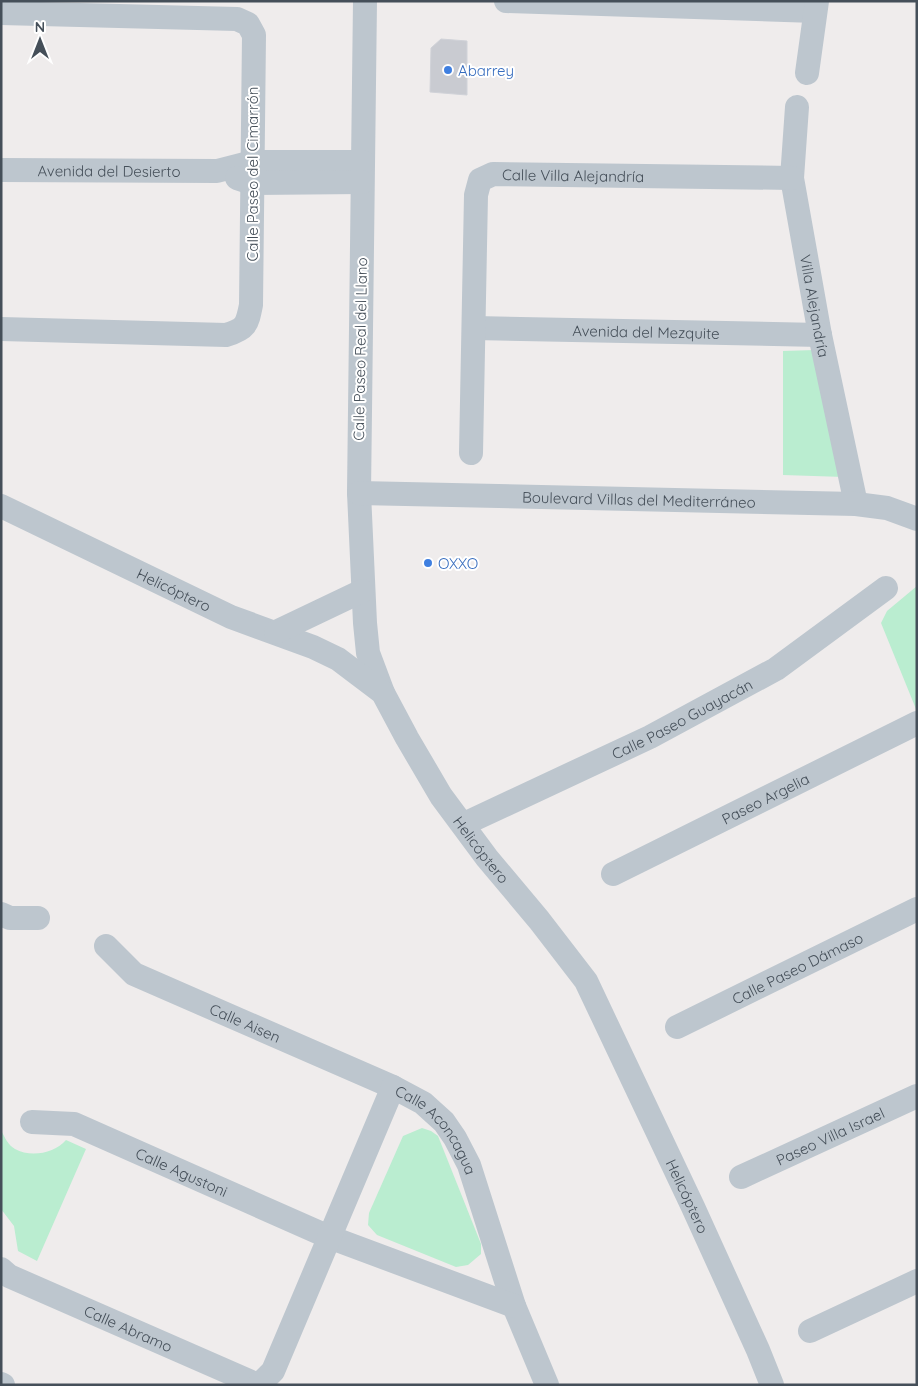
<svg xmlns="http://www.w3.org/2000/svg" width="918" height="1386" viewBox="0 0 918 1386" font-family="Quicksand,sans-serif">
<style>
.green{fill:#baedd0}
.building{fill:#c9cbd1;stroke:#d0d2d8}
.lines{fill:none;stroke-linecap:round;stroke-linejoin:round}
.minor{stroke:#bdc6ce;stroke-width:24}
.shop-dot{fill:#3f7fe0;stroke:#fff;stroke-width:2}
.labels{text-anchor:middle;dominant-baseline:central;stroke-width:4;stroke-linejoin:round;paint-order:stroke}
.shop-label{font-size:15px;fill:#366cbe;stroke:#fff;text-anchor:start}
.street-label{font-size:15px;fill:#454f59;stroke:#fff}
</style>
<rect width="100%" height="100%" fill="#efecec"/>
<g class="green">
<polygon points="815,350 844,477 783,475 783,351"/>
<polygon points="917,586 917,709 916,709 881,623 887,611"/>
<polygon points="422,1128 431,1131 438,1136 481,1244 481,1254 468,1265 456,1267 377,1235 368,1225 369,1213 403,1136"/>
<path d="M1 1130C5 1138 8 1145 15 1149 31 1158 55 1153 66 1140L86 1149 37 1261 18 1251 14 1226 1 1209Z"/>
</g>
<polygon class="building" points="441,39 467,41 467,95 430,92 431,48"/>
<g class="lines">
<g class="minor">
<polyline points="365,1 359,493 365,623 368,653 383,693"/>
<polyline points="506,1 815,11"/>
<path d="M1 13 237 19 248 24 254 35 251 305C247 325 246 329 226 335L1 329"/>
<polyline points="807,73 817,1"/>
<path id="s1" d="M797 107 792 178 820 335 856 504"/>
<path id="s2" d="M1 170 217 171 252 162H363"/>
<polyline points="237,178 252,183 362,182"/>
<path id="s3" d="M474 328 820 335"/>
<path id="s4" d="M471 453 476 195 480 180 493 174 792 178"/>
<path id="s5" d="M359 493 856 504 887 508 917 519"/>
<path id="s6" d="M1 506 231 617 313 647 338 659 383 693 407 738 441 796 487 858 539 920 586 981 693 1207 758 1350 772 1385"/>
<polyline points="276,632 362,591"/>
<path id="s7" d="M464 824 650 737 776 669 886 588"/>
<path id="s8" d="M613 874 917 723"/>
<polyline points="1,914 10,918 38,918"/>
<path id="s9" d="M106 946 134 974 393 1087 423 1103 444 1122 455 1138 469 1165 514 1306 547 1385"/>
<path id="s10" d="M677 1027 917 909"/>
<path id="s11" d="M32 1122 74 1124 329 1237 514 1306"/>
<path id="s12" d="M741 1177 917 1096"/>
<path id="s13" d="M1 1269 9 1276 258 1385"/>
<polyline points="810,1331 917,1281"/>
<polyline points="1,1384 3,1385"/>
<polyline points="259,1385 273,1371 393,1087"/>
</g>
</g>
<g class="shop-dot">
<circle cx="448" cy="70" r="5"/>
<circle cx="428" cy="563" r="5"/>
</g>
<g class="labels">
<g class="shop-label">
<text x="458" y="70">Abarrey</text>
<text x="438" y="563">OXXO</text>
</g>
<g class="street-label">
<text stroke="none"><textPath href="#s2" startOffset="108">Avenida del Desierto</textPath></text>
<text transform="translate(252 174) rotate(-90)">Calle Paseo del Cimarrón</text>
<text stroke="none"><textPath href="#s4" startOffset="368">Calle Villa Alejandría</textPath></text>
<text stroke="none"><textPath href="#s1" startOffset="201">Villa Alejandría</textPath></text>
<text stroke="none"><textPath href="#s3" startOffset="172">Avenida del Mezquite</textPath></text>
<text transform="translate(360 349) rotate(-89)">Calle Paseo Real del Llano</text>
<text stroke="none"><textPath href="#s5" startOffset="280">Boulevard Villas del Mediterráneo</textPath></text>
<text stroke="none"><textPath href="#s6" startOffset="192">Helicóptero</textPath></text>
<text stroke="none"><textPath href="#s7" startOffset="242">Calle Paseo Guayacán</textPath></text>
<text stroke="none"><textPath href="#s8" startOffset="170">Paseo Argelia</textPath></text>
<text stroke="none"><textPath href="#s6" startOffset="612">Helicóptero</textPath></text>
<text stroke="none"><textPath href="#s10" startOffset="134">Calle Paseo Dámaso</textPath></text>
<text stroke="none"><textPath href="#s9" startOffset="161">Calle Aisen</textPath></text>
<text stroke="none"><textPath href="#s9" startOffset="385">Calle Aconcagua</textPath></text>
<text stroke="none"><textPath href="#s12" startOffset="98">Paseo Villa Israel</textPath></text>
<text stroke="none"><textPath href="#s11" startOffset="160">Calle Agustoni</textPath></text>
<text stroke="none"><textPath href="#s6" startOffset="1018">Helicóptero</textPath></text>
<text stroke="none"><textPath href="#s13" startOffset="141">Calle Abramo</textPath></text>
</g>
</g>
<rect width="918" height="1386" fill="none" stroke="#454f59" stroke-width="5"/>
<g transform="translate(40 40)" stroke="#ffffff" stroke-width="4" paint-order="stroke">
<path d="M0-4L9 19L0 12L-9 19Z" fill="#454f59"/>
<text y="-8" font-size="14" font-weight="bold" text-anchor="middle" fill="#454f59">N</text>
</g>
</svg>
